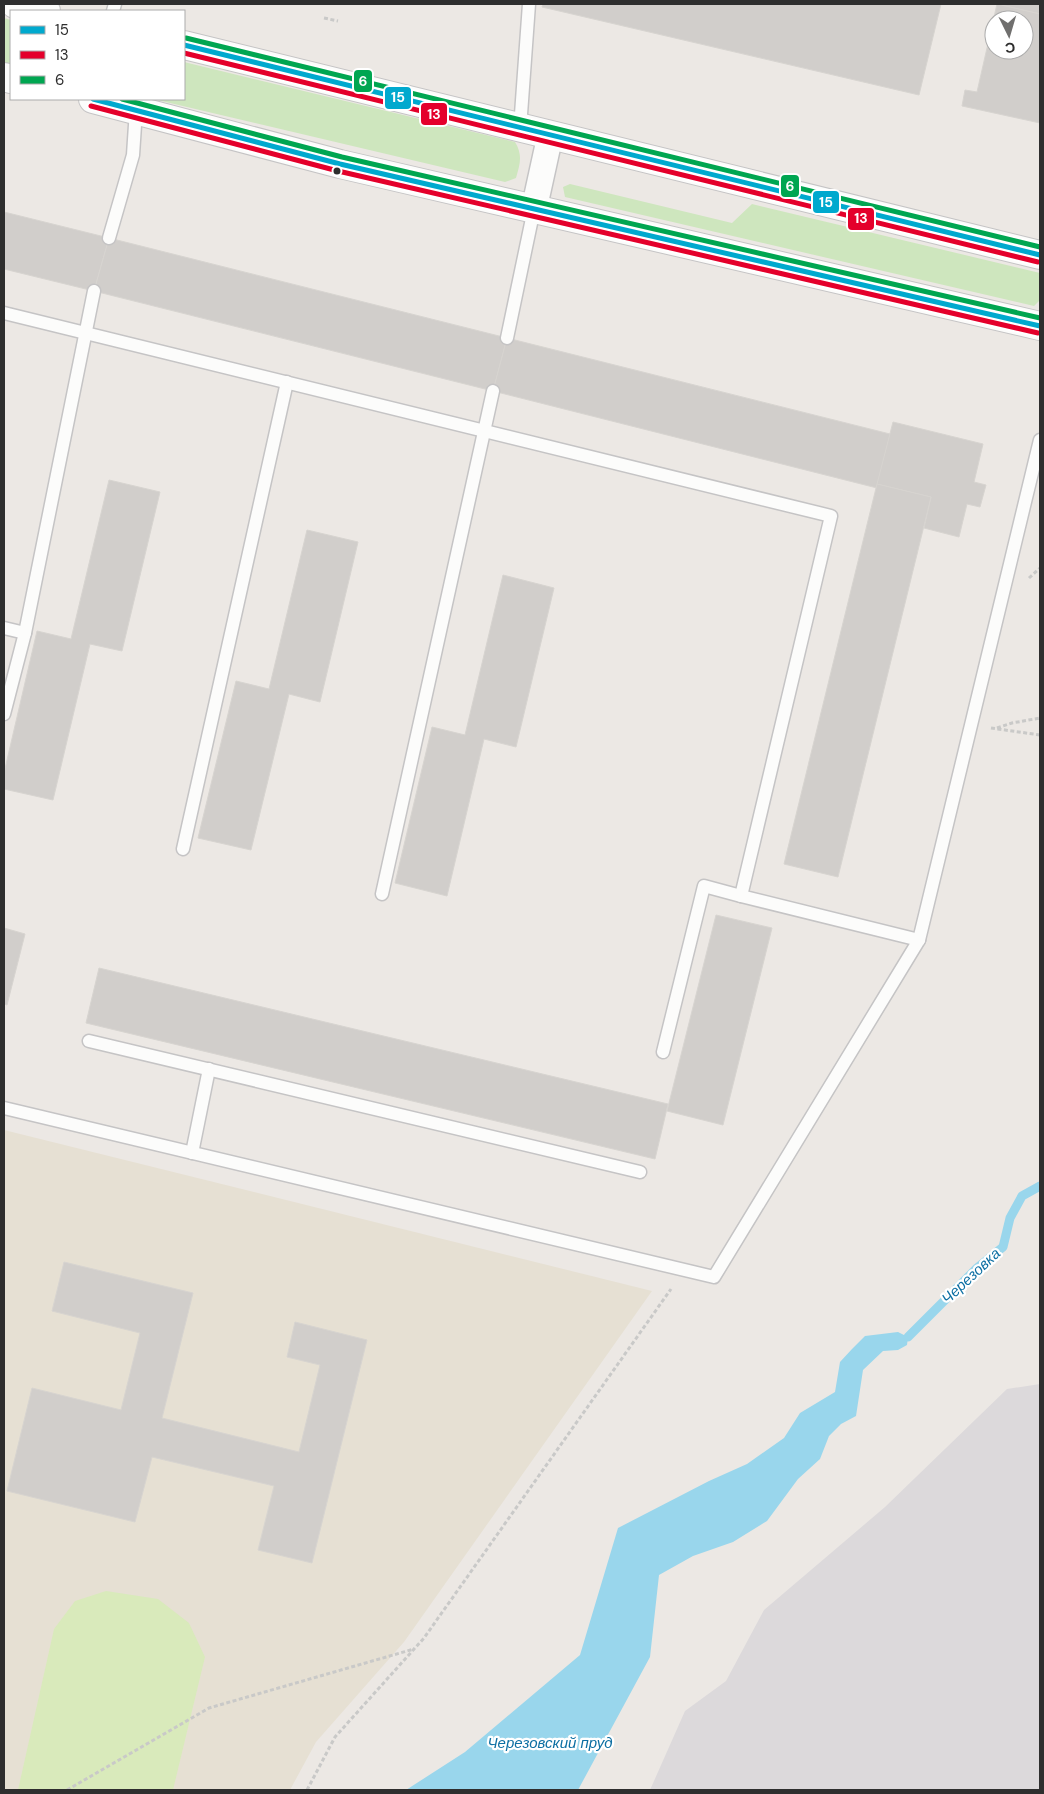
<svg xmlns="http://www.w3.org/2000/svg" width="1044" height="1794" viewBox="0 0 1044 1794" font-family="'DM Sans',sans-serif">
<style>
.industrial{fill:#dcd9db}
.education{fill:#e6e0d3}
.green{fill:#cee6be}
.pitch{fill:#d9eabb}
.water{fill:#99d6ec}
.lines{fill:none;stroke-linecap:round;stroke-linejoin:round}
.stream{stroke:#99d6ec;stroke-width:9}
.building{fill:#d1cecb;stroke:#d7d4d0;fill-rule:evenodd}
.service-casing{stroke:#c5c4c5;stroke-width:15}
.minor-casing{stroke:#c5c4c5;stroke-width:28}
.secondary-casing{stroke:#c5c4c5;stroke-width:30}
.path{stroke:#c9c9c8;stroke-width:3;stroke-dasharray:4 2.5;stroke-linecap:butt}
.service{stroke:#fcfcfb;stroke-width:12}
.minor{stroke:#fcfcfb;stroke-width:25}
.secondary{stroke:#fcfcfb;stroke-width:28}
.bus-1-casing{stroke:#fff;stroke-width:9}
.bus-2-casing{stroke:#fff;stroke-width:9}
.bus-3-casing{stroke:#fff;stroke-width:9}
.bus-1{stroke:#00a9ce;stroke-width:5}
.bus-2{stroke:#e4002b;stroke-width:5}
.bus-3{stroke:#00a651;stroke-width:5}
.bus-dot{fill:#2e2e2e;stroke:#fff;stroke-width:2}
.labels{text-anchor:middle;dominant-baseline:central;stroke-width:4.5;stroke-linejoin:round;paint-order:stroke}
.water-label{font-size:15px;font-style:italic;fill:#0d6fa3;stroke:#fff}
.line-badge{stroke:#fff;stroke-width:2}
.badge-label{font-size:14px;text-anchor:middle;font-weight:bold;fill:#fff}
</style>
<rect width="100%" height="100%" fill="#ece8e4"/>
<polygon class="industrial" points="1040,1384 1040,1790 650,1790 685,1711 726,1681 764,1610 885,1507 1007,1389"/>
<polygon class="education" points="4,1130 652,1291 404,1642 316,1742 290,1790 4,1790"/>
<g class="green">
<polygon points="4,18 11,20 11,66 4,64"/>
<path d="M184 62 515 142C523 155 520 164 516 178L505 182 153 99H184Z"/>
<polygon points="570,184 732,223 752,204 1040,273 1040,300 1034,306 565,197 563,187"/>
</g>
<polygon class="pitch" points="106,1591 158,1599 189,1623 205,1657 173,1790 18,1790 54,1629 75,1601"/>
<polygon class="water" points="898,1332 908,1337 907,1345 898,1350 883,1351 863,1370 856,1416 841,1424 829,1436 820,1459 798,1479 767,1521 733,1542 693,1556 659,1575 650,1657 578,1790 406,1790 465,1752 580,1655 618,1528 709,1481 747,1464 784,1438 800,1413 835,1392 840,1362 852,1349 865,1336"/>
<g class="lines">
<polyline class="stream" points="908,1337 977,1268 1003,1247 1010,1218 1022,1196 1040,1186"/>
</g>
<g class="building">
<polygon points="543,4 941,4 919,95 542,7"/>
<polygon points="997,4 1040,4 1040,14"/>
<path d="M997 4 1040 14V123L962 106 965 90 977 92ZM994 20H1024V50H994Z"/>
<polygon points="4,212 109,238 94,291 4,269"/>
<polygon points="109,238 507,338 493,391 94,291"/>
<polygon points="507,338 890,434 877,488 493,391"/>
<polygon points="893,422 983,444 974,482 986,485 980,507 967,504 959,537 924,528 931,497 877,484"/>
<polygon points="109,480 160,492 122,651 90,644 53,800 4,789 4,773 37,631 71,639"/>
<polygon points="877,484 931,497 838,877 784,864"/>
<polygon points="307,530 358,542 320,702 289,694 251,850 198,838 236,681 269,689"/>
<polygon points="503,575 554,588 516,747 484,739 447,896 395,883 432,727 465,735"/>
<polygon points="716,915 772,928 723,1125 667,1111"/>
<polygon points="4,928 25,934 7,1005 4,1004"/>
<polygon points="99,968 668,1104 655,1159 86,1023"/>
<polygon points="64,1262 193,1293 162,1418 299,1452 320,1365 287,1357 295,1322 367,1340 312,1563 258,1550 274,1486 152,1457 135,1522 7,1491 32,1388 121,1410 140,1333 52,1311"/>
</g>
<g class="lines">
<g class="service-casing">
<g id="service">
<polyline points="113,11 115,4"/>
<polyline points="520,128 529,4"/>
<polyline points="109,238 133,155 136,110"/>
<polyline points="4,313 831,516 741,896 919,940"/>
<polyline points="507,338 534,209"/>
<polyline points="4,628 25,633"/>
<polyline points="4,714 25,633 94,291"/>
<polyline points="183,849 287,382"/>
<polyline points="382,894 493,391"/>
<polyline points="89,1041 640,1172"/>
<polyline points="663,1052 704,886 741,896"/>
<polyline points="4,1108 714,1277 919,940 1040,440"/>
<polyline points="192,1153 209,1069"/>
</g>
</g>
<g class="minor-casing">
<polyline id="minor" points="534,209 550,136"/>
</g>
<g class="secondary-casing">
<g id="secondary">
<polyline points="15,4 46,11"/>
<polyline points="184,45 1040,255"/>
<polyline points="4,77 11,79"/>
<polyline points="93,99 340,164 1040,326"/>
</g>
</g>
<g class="path">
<polyline points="324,18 338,21"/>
<polyline points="1029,578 1040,568"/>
<polyline points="991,728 1040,735"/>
<polyline points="997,728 1012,723 1040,718"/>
<polyline points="67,1790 209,1708 414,1649"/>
<polyline points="307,1790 335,1737 424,1638 671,1289"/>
</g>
<use href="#service" class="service"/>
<use href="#minor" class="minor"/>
<use href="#secondary" class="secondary"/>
<g class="bus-1-casing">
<g id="bus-1">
<polyline points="184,45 1040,255"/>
<polyline points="93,99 340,164 1040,326"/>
</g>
</g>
<g class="bus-2-casing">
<g id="bus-2">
<polyline points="184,53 1038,262"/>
<polyline points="91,106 338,171 1038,333"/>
</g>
</g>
<g class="bus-3-casing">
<g id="bus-3">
<polyline points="186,38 1040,247"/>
<polyline points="122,99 342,157 1040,318"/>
</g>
</g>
<use href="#bus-1" class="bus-1"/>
<use href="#bus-2" class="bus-2"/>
<use href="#bus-3" class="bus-3"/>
</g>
<circle class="bus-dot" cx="337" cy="171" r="4.5"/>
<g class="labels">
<g class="water-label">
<text transform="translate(971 1276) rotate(-43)">Черезовка</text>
<text x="550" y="1743">Черезовский пруд</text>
</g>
</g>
<g class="line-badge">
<rect x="353" y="69" width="20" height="24" rx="5" fill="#00a651"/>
<rect x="384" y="86" width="28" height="24" rx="5" fill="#00a9ce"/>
<rect x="420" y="102" width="28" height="24" rx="5" fill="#e4002b"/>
<rect x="780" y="174" width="20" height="24" rx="5" fill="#00a651"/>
<rect x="812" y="190" width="28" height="24" rx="5" fill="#00a9ce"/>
<rect x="847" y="207" width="28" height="24" rx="5" fill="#e4002b"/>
</g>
<g class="badge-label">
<text x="363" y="86">6</text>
<text x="398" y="102">15</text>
<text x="434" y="119">13</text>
<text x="790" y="191">6</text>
<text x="826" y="207">15</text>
<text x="861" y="223">13</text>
</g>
<rect width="1044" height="1794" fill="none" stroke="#2e2e2e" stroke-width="10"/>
<rect x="10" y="10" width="175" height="90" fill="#ffffff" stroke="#ababab"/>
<rect x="20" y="26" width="25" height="8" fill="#00a9ce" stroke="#ababab"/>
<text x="55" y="35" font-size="15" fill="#2e2e2e">15</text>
<rect x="20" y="51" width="25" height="8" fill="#e4002b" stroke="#ababab"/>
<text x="55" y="60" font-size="15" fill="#2e2e2e">13</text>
<rect x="20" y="76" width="25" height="8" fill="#00a651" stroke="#ababab"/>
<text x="55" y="85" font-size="15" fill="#2e2e2e">6</text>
<g transform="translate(1009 35) rotate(175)"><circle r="24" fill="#ffffff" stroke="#ababab"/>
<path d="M0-4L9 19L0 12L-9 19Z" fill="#706f6e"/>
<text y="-8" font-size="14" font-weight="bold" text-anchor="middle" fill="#2e2e2e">С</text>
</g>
</svg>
